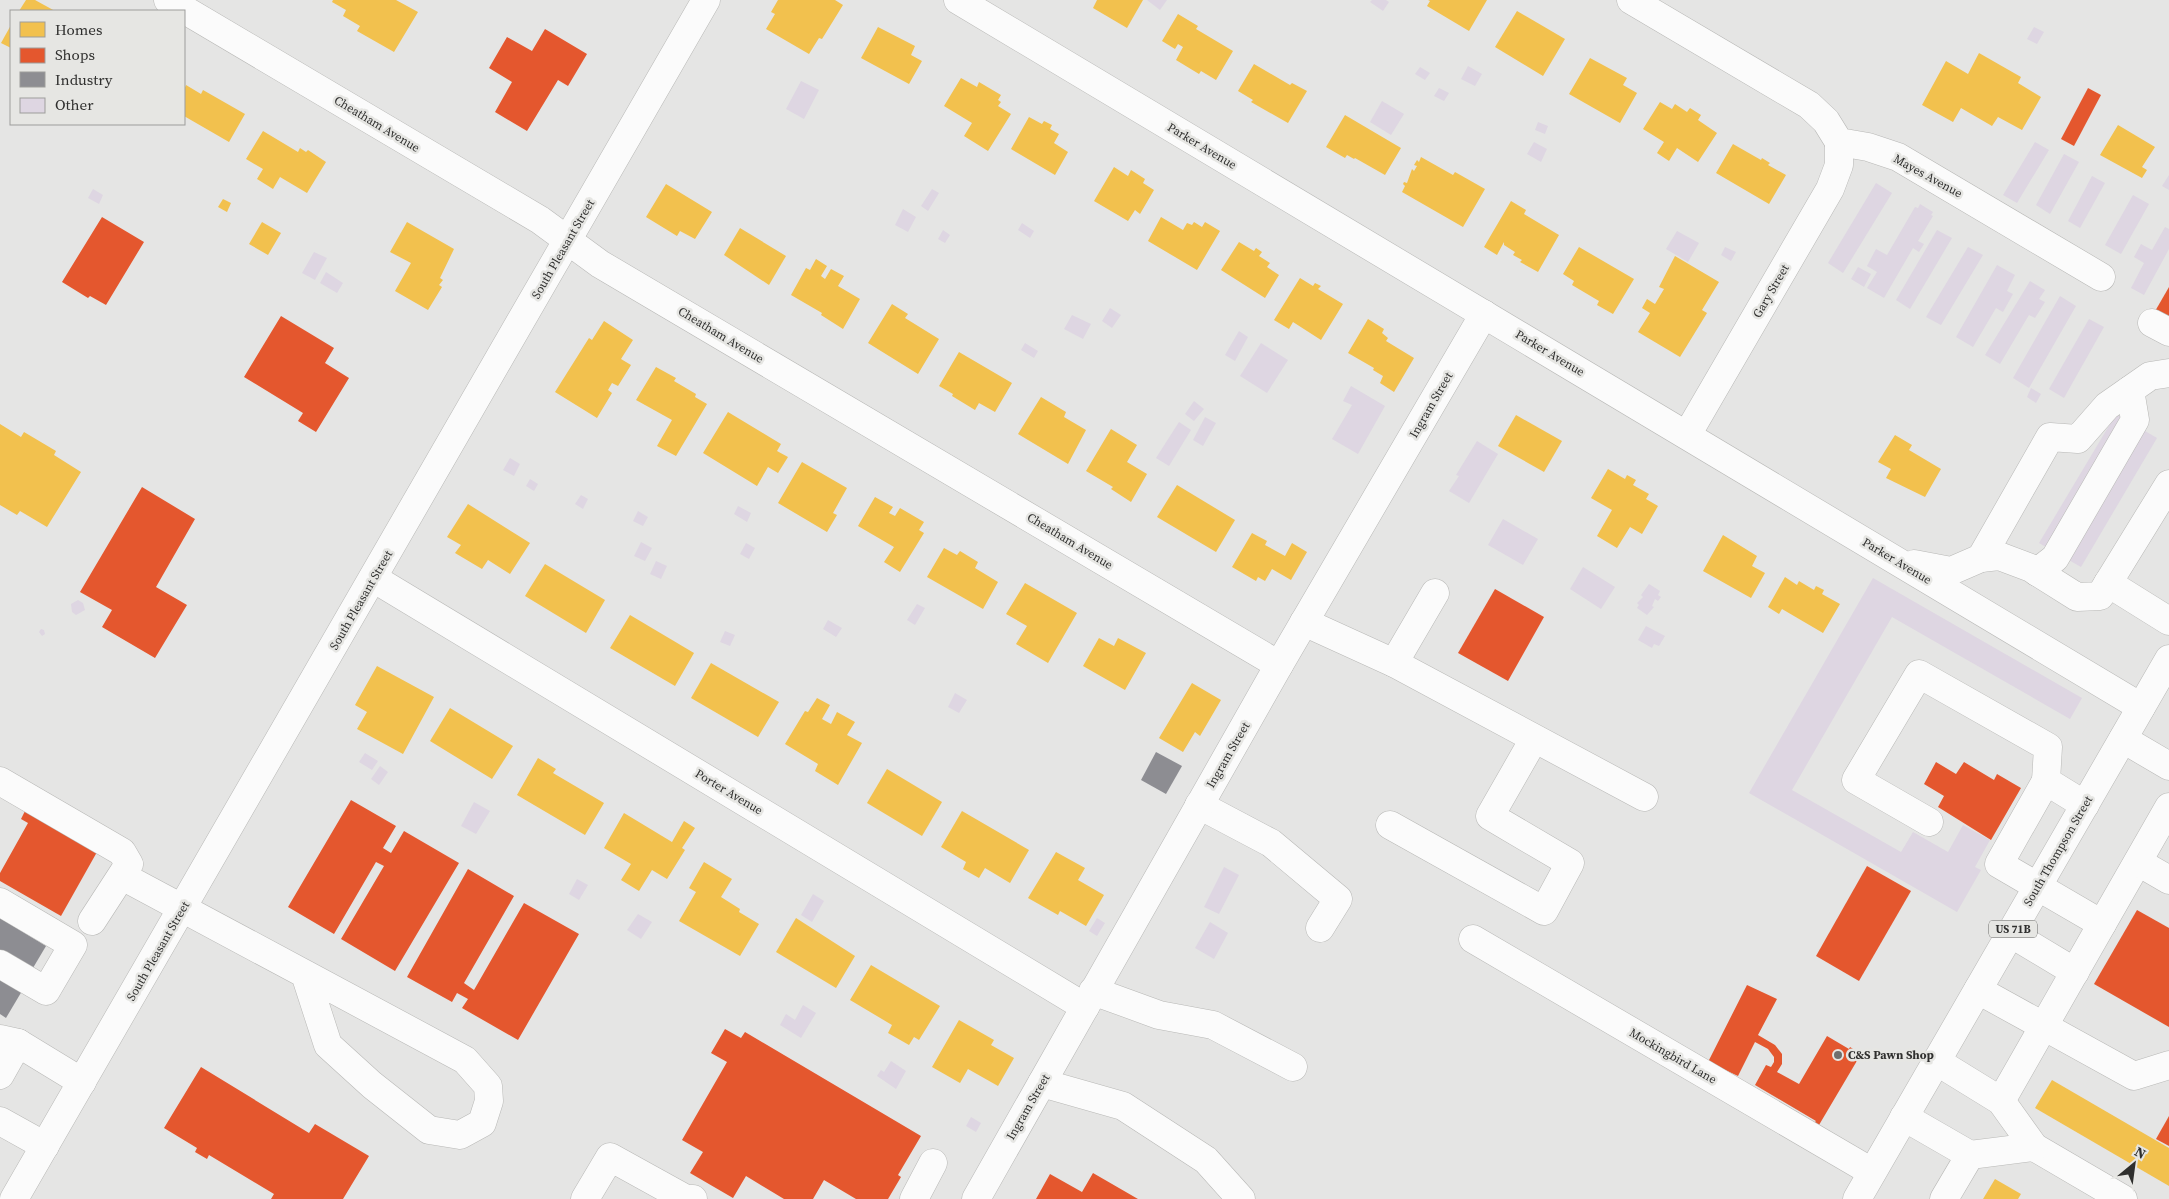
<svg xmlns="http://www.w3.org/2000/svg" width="2169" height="1199" viewBox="0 0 2169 1199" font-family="'Source Serif 4',serif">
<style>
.homes{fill:#f2c14e}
.shops{fill:#e4572e}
.industry{fill:#8d8d92}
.building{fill:#ded6e2}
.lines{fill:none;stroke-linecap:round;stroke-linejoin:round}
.minor-casing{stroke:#b8b8b6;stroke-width:29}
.highway-casing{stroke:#b8b8b6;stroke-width:29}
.minor{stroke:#fbfbfb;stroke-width:28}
.highway{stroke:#fbfbfb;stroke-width:28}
.poi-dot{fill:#6f6f6e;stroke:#e6e6e3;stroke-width:2}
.labels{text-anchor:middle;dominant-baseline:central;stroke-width:5;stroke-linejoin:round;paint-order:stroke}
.shield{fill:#e6e6e3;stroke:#666664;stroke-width:1}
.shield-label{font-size:11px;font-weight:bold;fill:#2f2f2e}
.street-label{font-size:12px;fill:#2f2f2e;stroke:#e6e6e3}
.poi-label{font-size:12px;font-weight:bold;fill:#2f2f2e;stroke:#e6e6e3;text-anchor:start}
</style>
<rect width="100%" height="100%" fill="#e5e5e4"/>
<g class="homes">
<polygon points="26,0 35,0 55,11 19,11"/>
<polygon points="333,0 396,0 418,12 394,52 357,31 360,26 343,16 346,10 332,2"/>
<polygon points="778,0 835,0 843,5 822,39 819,38 809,54 766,29 775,14 771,12"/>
<polygon points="1097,0 1143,0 1127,28 1093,8"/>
<polygon points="1428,0 1487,0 1469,31 1427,6 1430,1"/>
<polygon points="1517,11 1565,39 1543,76 1495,47"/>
<polygon points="1178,14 1198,26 1196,29 1233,51 1216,80 1201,71 1199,74 1176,60 1183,47 1178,44 1175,49 1162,41"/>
<polygon points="11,25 11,48 1,43"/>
<polygon points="878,27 915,46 911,55 922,61 909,84 861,58"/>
<polygon points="1979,53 2021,77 2018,83 2041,97 2022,130 1998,117 1992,126 1961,108 1953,122 1922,105 1946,61 1968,74"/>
<polygon points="1590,58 1627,78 1623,85 1637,93 1620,123 1569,94"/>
<polygon points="1254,64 1290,85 1292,83 1307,91 1288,123 1251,102 1253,100 1238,91"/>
<polygon points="961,78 977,87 979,82 1001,95 998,100 1001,102 998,106 1011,114 988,151 964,136 972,123 944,106"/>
<polygon points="186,85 201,94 203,90 245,114 229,142 184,116 184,90"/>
<polygon points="1660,102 1672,109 1675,104 1687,112 1690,108 1701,115 1698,120 1717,133 1698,162 1677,148 1669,161 1657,153 1664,142 1643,129"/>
<polygon points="1345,115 1401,148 1385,175 1355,158 1354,159 1347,155 1345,158 1326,147"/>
<polygon points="1029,117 1042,124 1044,121 1052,125 1050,129 1059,134 1054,143 1068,152 1055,175 1011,149"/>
<polygon points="2118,125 2155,147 2142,167 2147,170 2142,178 2100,155"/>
<polygon points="263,131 298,152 300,148 306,152 308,150 326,162 307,193 280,177 273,189 257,179 263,169 246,159"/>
<polygon points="1733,144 1761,160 1762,158 1770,163 1768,165 1786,175 1769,204 1716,173"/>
<polygon points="1421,157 1453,175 1455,172 1485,189 1463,227 1402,192 1405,186 1403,184 1404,182 1407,183 1412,169 1414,171 1417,166 1414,165 1417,160 1419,162"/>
<polygon points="1114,167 1128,176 1131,170 1145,179 1143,183 1154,190 1140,214 1135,210 1128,221 1094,201"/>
<polygon points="666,184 712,212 695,239 680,231 677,236 646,217"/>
<polygon points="223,199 231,203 227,212 218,207"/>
<polygon points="1511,201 1526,210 1524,214 1559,235 1538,272 1520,262 1522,260 1513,255 1515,252 1504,245 1504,242 1497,255 1484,247"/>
<polygon points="1161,217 1183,230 1187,223 1192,225 1194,222 1202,227 1205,222 1220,231 1197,270 1148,241"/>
<polygon points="262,222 281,233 268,255 249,244"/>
<polygon points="407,222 454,249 440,278 443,280 439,285 442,287 428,310 395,291 411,263 390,252"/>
<polygon points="740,228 786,256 769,285 724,255"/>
<polygon points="1239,242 1254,251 1256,248 1262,252 1259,256 1270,263 1267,267 1279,275 1265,298 1221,270"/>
<polygon points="1579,247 1634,279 1613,314 1597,305 1599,301 1572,285 1574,281 1563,274"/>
<polygon points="1675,256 1719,282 1702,310 1707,313 1680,357 1638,332 1650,313 1642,308 1647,299 1655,304 1664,289 1659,287"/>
<polygon points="816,259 827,266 821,276 825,279 831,269 844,276 838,286 860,299 843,329 821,315 822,313 791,295 806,268 810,270"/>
<polygon points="1300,278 1313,286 1315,283 1321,286 1318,289 1343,304 1321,340 1293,322 1289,329 1274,320"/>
<polygon points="892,304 908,314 905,318 939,339 918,374 868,343"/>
<polygon points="1368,319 1384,329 1382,333 1388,338 1386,341 1414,358 1394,392 1380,383 1383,376 1373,370 1374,368 1348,353"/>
<polygon points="604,321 633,340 621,359 631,365 618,386 612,383 608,390 612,393 597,418 555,392 589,338 592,340"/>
<polygon points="959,352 1012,383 995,412 979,403 975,410 952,396 953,394 939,386"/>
<polygon points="656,367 676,378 674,381 696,394 695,397 707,404 676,456 657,446 672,420 636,400"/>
<polygon points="1041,397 1066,412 1064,417 1086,430 1068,464 1018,434"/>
<polygon points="728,412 781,444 777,451 788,457 778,473 768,467 757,486 703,453"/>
<polygon points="1516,415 1562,441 1544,472 1498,446"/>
<polygon points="0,424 21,437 24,432 56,451 54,455 81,472 47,527 20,511 17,515 0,505"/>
<polygon points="1111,429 1137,445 1127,462 1147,474 1131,502 1111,489 1113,487 1086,471"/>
<polygon points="1895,435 1912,445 1909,450 1941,469 1925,497 1886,478 1891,469 1878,462"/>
<polygon points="802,462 847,488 833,513 837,515 827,532 778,503"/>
<polygon points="1608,469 1625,479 1627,475 1636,480 1633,485 1649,494 1646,499 1658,506 1642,534 1630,527 1617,548 1597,536 1612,510 1591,498"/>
<polygon points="1177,485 1235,520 1216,552 1157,517"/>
<polygon points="875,497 893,507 889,513 895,516 900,508 924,522 919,530 924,533 900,572 884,562 894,547 858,526"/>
<polygon points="468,504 530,543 510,574 488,560 482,569 455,553 461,545 447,537"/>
<polygon points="1252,533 1267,541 1265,545 1285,556 1292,543 1307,552 1291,580 1272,569 1265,581 1258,577 1256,581 1232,567"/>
<polygon points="1723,535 1757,556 1752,566 1765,573 1751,598 1703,571"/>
<polygon points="944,548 957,555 960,551 978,562 975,568 998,582 983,609 927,577"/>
<polygon points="545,564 605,600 586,633 525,596"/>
<polygon points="1785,577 1797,585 1799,581 1814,590 1816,586 1824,590 1822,594 1840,604 1823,633 1782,609 1779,614 1768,607"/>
<polygon points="1025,583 1077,613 1048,663 1016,644 1027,626 1006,614"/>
<polygon points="630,615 694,653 675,686 610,648"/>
<polygon points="1099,638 1114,646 1118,638 1146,653 1125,690 1083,666"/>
<polygon points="711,663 779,702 758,737 691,698"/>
<polygon points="377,666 434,697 403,754 357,729 367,712 355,705"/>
<polygon points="1192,683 1221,700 1200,736 1195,732 1183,752 1159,738"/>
<polygon points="817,698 830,705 822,719 831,724 837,712 855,722 847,735 862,743 838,785 815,771 818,764 785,744 805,711 808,712"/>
<polygon points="450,708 513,746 492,779 430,741"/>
<polygon points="538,758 556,769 553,773 604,803 585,835 517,795"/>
<polygon points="887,769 942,802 922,836 867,803"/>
<polygon points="962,811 1029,850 1010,883 985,868 979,878 963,869 966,862 941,847"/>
<polygon points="624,813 672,842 684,821 695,828 682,848 685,850 667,879 652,870 639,891 621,880 631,864 604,848"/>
<polygon points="1056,852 1085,868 1078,880 1104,895 1086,926 1060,911 1058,915 1028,898"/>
<polygon points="704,862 732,879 721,897 740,909 739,912 759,924 740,956 679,921 696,892 689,888"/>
<polygon points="796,918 855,956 836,988 776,952"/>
<polygon points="871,965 940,1006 919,1040 914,1037 909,1045 888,1033 892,1025 850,1000"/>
<polygon points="959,1020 994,1040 991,1045 1014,1058 998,1086 968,1069 960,1083 932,1067"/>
<polygon points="2052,1080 2169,1148 2169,1186 2035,1108"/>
<polygon points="1995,1179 2021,1194 2018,1199 1983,1199"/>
</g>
<g class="shops">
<polygon points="545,29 587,54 568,86 558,80 527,131 495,112 512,82 489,68 507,37 532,51"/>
<polygon points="2088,88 2101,95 2074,146 2061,139"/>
<polygon points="102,217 144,242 106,305 90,296 88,298 62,282"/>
<polygon points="2169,287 2169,321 2154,313"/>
<polygon points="281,316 334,348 325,363 349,378 316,432 298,421 303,413 244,377"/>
<polygon points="142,487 195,519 156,587 187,605 155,658 102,627 112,610 80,592"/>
<polygon points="1495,589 1544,617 1508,681 1458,653"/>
<polygon points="1936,762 1956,774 1964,762 1994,780 1997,774 2021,788 1991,840 1938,807 1944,796 1924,784"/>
<polygon points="351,800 396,826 383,848 391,853 404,831 459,863 395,971 341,939 384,866 376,862 334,934 288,907"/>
<polygon points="25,811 97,852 61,916 0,881 0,873 28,823 21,819"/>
<polygon points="1867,866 1911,891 1859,981 1816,956"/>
<polygon points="468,869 514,896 464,983 474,990 524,903 579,934 518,1040 462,1008 468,999 457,993 452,1002 407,977"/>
<polygon points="2137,910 2169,928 2169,1027 2094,984"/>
<polygon points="1747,985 1777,999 1758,1035 1775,1045 1782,1054 1782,1064 1777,1072 1799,1084 1827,1036 1849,1049 1850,1047 1861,1054 1819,1125 1814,1123 1816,1121 1755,1085 1766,1065 1771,1067 1774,1062 1774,1057 1768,1049 1755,1042 1738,1076 1708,1062"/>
<polygon points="725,1029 741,1038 745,1032 921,1136 898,1175 901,1177 888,1199 856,1199 824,1180 813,1199 784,1199 746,1176 733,1198 690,1173 703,1152 682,1140 727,1062 711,1053"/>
<polygon points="201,1067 309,1133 315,1124 369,1156 343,1199 271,1199 274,1194 209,1155 207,1159 195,1152 197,1148 164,1128"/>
<polygon points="2169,1116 2169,1146 2156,1139"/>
<polygon points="1093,1173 1138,1199 1036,1199 1050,1174 1082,1192"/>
</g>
<g class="industry">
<polygon points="1156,752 1182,766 1166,794 1141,780"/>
<polygon points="0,918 46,946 30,973 0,955"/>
<polygon points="0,978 22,991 6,1018 0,1014"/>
</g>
<g class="building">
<polygon points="1147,0 1167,0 1160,10"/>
<polygon points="1372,0 1386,0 1389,2 1383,11 1370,2"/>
<polygon points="2034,27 2044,32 2037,44 2027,39"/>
<polygon points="1468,66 1482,74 1475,86 1461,79"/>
<polygon points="1420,67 1430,73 1425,80 1415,74"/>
<polygon points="801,81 819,90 804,119 786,109"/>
<polygon points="1439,88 1449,93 1444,101 1434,96"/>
<polygon points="1382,101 1404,114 1391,135 1370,122"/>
<polygon points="1538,122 1548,126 1545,134 1535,130"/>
<polygon points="1534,142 1547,149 1541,162 1527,154"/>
<polygon points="2035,142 2049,150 2017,203 2003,195"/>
<polygon points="2064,154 2079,162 2050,214 2036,205"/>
<polygon points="2169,175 2169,190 2162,186"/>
<polygon points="2092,176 2105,183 2080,228 2068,221"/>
<polygon points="1876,183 1892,193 1843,273 1828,263"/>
<polygon points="93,189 103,195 99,204 88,198"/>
<polygon points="932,189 939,193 928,211 921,206"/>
<polygon points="2133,195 2149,204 2121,254 2105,245"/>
<polygon points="1920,204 1933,212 1931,215 1933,216 1918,241 1924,244 1919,252 1913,248 1884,298 1867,288 1877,272 1867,266 1876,249 1887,255 1915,207 1918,208"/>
<polygon points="903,209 916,217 908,232 895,225"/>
<polygon points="1022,223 1034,231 1030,238 1018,230"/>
<polygon points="2165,227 2169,229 2169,249 2144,295 2131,288 2144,263 2134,257 2141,244 2152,250"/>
<polygon points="943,230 950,235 945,243 938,239"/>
<polygon points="1937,230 1952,238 1910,309 1896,300"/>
<polygon points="1677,231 1699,243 1688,262 1666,249"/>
<polygon points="1725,247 1736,252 1731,261 1721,255"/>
<polygon points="1968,247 1983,255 1941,325 1926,317"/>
<polygon points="314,252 327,258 315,280 302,273"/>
<polygon points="1997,265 2015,275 2007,291 2013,294 2003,312 1996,308 1973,347 1956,337"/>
<polygon points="1858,267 1871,274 1864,287 1851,279"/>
<polygon points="326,272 343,283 337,293 320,283"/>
<polygon points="2030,281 2045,290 2039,299 2045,302 2035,318 2029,315 2000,364 1985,355"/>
<polygon points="2060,296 2076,306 2029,388 2013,378"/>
<polygon points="1110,308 1121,315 1112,328 1102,321"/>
<polygon points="1072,315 1091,324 1083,339 1064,329"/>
<polygon points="2089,319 2104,327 2064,398 2049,389"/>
<polygon points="1239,331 1248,337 1235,361 1225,355"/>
<polygon points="1025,343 1038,351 1034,358 1021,350"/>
<polygon points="1261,343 1288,360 1267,393 1240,376"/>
<polygon points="1351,386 1385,406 1358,454 1332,439 1352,405 1343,401"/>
<polygon points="2031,388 2041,394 2036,403 2027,397"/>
<polygon points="1194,401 1204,409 1194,421 1185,414"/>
<polygon points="2116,414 2157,438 2081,567 2039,543"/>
<polygon points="1205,417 1216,423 1203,446 1193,440"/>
<polygon points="1179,422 1191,430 1169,466 1156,458"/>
<polygon points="1477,441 1498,454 1469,503 1449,491 1459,476 1456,475"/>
<polygon points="510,458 520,464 514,476 503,470"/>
<polygon points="530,479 538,484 534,491 526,486"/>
<polygon points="581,495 588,499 583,509 575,504"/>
<polygon points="738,506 751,513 747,522 734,514"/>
<polygon points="638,511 648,517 643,526 633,521"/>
<polygon points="1503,519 1538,539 1523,565 1488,545"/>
<polygon points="641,542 652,548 645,561 634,556"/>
<polygon points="746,543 755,548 749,559 740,554"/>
<polygon points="656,561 667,566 661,579 650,574"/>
<polygon points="1583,567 1615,587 1601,609 1570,589"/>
<polygon points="1873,578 2082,698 2070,719 1892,617 1792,790 1901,852 1913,832 1948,852 1963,825 1990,840 1975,867 1981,870 1957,912 1749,793"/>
<polygon points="1649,584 1660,591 1658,595 1661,597 1658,601 1655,599 1652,606 1654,607 1647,615 1637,608 1639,605 1637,603 1643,597 1641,595"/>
<polygon points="78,600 83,603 85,610 76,615 72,612 71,604"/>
<polygon points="917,604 925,608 915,625 907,620"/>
<polygon points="828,620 842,628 836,637 823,629"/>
<polygon points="1646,626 1665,636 1659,646 1654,644 1652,648 1638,640"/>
<polygon points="41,629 44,630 45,634 42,636 39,632"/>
<polygon points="725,631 735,635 730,646 720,642"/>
<polygon points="955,693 967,700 959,713 948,707"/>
<polygon points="365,753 378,761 372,770 359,762"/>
<polygon points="380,766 388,772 379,785 371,779"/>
<polygon points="474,802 490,811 476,834 461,826"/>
<polygon points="1224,867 1239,875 1219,914 1204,907"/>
<polygon points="577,879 588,885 579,900 569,894"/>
<polygon points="813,894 824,901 812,922 801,915"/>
<polygon points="638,914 652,922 641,939 627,930"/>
<polygon points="1097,918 1105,923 1097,936 1089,931"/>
<polygon points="1210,922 1228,933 1214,959 1195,948"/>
<polygon points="803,1005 816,1013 801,1038 780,1025 786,1014 795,1020"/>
<polygon points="891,1061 906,1071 896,1089 877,1076 881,1070 884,1072"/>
<polygon points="971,1117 981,1123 976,1132 966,1126"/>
</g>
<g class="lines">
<g class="minor-casing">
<g id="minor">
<polyline points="168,0 540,220 600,264 1279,665"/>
<polyline points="958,0 2141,707"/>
<polyline points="1631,0 1809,105 1826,121 1839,142 1868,147 1898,157 2101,277"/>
<polyline points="2152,323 2169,332"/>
<polyline points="1687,435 1830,189 1839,165 1839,142"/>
<polyline points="1981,558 2050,437 2078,439 2107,406 2150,376 2169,373"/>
<polyline points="1914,564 1951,571 1981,558 1999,556 2031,568 2077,597 2100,596 2169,484"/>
<polyline points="2037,572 2055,558 2135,420 2130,390"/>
<polyline points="373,578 1085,1007"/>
<polyline points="2108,583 2169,621"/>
<polyline points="1304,622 1394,663 1644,797"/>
<polyline points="1394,663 1435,593"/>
<polyline points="2123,739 2169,766"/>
<polyline points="0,781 122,852 129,864 92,921"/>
<polyline points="2046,781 1999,864 2102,924 2169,807"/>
<polyline points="1199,805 1271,843 1338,899 1320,928"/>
<polyline points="1929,822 1856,780 1919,674 2048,747 2046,781 2085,805"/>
<polyline points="1390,825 1544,911 1570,863 1490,816 1534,739"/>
<polyline points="2138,862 2169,880"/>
<polyline points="122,876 305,974 328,1045 372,1085 429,1130 460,1135 482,1123 489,1101 488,1086 465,1060 305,974"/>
<polyline points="0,902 73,945 46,991 0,964"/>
<polyline points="2010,933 2075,972"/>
<polyline points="1473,939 1872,1172"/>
<polyline points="1978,990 2134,1076 2169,1065"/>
<polyline points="1093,991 1159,1015 1213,1025 1293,1067"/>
<polyline points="0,1039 18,1043 82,1082"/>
<polyline points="1936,1061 2001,1101 2034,1147 2123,1199"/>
<polyline points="0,1075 18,1043"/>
<polyline points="1042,1083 1123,1106 1206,1160 1241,1199"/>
<polyline points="2001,1101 2102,924"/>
<polyline points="1904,1117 1970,1155 1944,1199"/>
<polyline points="0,1121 45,1146"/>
<polyline points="1970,1155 2034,1147"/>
<polyline points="14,1199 706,0"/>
<polyline points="585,1199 610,1157 686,1199 693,1199"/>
<polyline points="914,1199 933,1163"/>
<polyline points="976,1199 1279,665 1484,314"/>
</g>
</g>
<g class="highway-casing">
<polyline id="highway" points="1857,1199 2169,659"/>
</g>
<use href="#minor" class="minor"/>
<use href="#highway" class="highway"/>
</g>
<circle class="poi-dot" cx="1838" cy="1055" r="5"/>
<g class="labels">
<rect class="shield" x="1989" y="920.5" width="48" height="17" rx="4"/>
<g class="shield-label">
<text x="2013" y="929">US 71B</text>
</g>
<g class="street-label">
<text transform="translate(377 124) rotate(31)">Cheatham Avenue</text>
<text transform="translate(1202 146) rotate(31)">Parker Avenue</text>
<text transform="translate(1928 176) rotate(29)">Mayes Avenue</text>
<text transform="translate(563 249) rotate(-60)">South Pleasant Street</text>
<text transform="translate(1771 291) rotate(-60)">Gary Street</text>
<text transform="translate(721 335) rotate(31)">Cheatham Avenue</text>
<text transform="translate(1550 353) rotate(31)">Parker Avenue</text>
<text transform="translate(1431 405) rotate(-60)">Ingram Street</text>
<text transform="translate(1070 541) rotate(31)">Cheatham Avenue</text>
<text transform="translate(1897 561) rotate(31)">Parker Avenue</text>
<text transform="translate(361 600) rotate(-60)">South Pleasant Street</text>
<text transform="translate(1228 755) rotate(-60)">Ingram Street</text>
<text transform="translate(729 792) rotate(31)">Porter Avenue</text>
<text transform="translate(2058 851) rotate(-60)">South Thompson Street</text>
<text transform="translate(158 951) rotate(-60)">South Pleasant Street</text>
<text transform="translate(1673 1056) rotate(30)">Mockingbird Lane</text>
<text transform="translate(1028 1107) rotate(-60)">Ingram Street</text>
</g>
<g class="poi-label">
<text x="1848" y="1055">C&amp;S Pawn Shop</text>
</g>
</g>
<rect x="10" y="10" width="175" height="115" fill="#e6e6e3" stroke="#9d9d9b"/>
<rect x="20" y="22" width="25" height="15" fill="#f2c14e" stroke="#9d9d9b"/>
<text x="55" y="35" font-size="15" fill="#2f2f2e">Homes</text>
<rect x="20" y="48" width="25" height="15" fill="#e4572e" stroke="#9d9d9b"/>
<text x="55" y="60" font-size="15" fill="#2f2f2e">Shops</text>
<rect x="20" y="72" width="25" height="15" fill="#8d8d92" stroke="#9d9d9b"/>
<text x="55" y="85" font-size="15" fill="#2f2f2e">Industry</text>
<rect x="20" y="98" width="25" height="15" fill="#ded6e2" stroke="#9d9d9b"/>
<text x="55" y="110" font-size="15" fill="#2f2f2e">Other</text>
<g transform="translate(2134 1164) rotate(29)" stroke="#e6e6e3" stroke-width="4" paint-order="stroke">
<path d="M0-4L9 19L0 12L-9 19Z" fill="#2f2f2e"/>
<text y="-8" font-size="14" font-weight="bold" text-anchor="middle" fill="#2f2f2e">N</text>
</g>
</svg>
